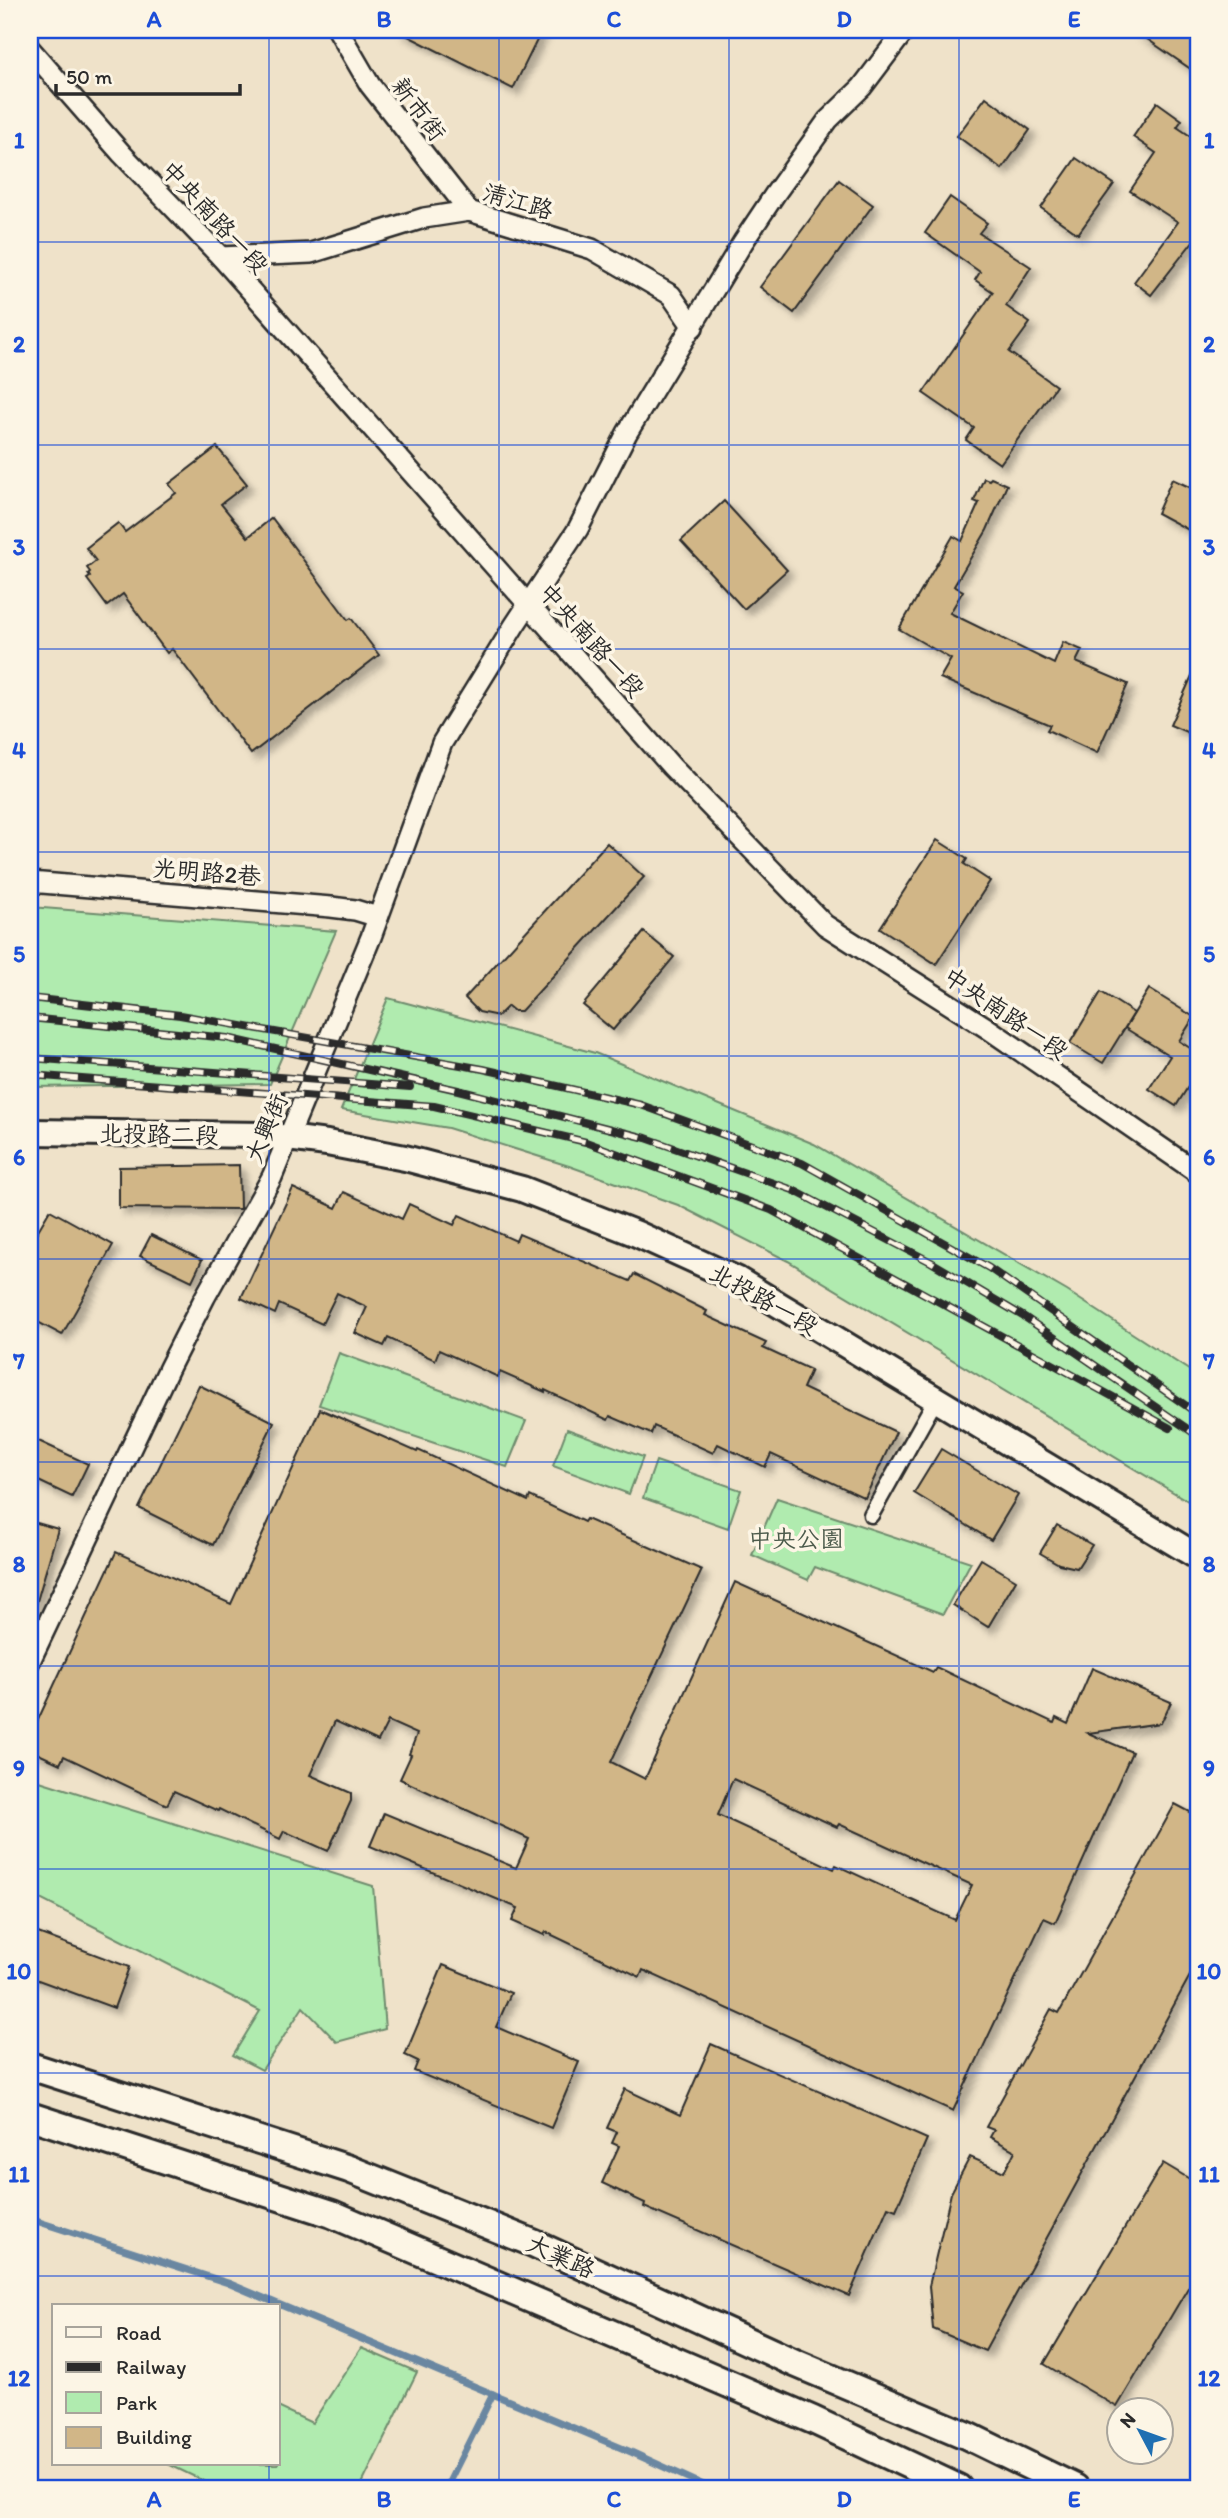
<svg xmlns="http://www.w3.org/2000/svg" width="1228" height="2518" viewBox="0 0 1228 2518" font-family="Itim,'LXGW WenKai TC',sans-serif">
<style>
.green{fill:#b0ebaf;stroke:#6e8b6d;stroke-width:2}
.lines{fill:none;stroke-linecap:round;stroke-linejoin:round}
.stream{stroke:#6b87a1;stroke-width:7}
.building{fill:#d1b687;stroke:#2b2b2b;stroke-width:2;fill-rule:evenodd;filter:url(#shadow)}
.pedestrian-casing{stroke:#2b2b2b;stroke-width:19}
.minor-casing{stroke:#2b2b2b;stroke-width:24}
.tertiary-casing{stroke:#2b2b2b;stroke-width:30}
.secondary-casing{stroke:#2b2b2b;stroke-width:32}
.pedestrian{stroke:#fcf5e5;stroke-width:14}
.minor{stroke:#fcf5e5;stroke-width:19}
.tertiary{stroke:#fcf5e5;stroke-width:24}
.secondary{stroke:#fcf5e5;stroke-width:26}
.rail-casing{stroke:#2b2b2b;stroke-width:8}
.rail{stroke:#fcf5e5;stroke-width:5;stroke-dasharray:16;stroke-linecap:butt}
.grid{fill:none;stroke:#1d4ed8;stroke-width:2;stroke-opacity:0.55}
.labels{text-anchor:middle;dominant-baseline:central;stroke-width:7;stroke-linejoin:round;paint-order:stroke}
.street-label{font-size:24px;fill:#2b2b2b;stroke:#fcf5e5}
.park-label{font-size:24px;fill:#4c5b4c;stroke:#fcf5e5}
.neatline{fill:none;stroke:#1d4ed8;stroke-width:2.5}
.grid-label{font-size:23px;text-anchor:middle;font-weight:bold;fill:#1d4ed8}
</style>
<defs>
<filter id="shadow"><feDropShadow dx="6" dy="6" stdDeviation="3.5" flood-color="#0004"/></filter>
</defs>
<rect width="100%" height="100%" fill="#efe2c9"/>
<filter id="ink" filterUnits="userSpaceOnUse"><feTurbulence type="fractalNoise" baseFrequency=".0143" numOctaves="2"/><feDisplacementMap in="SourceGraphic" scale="14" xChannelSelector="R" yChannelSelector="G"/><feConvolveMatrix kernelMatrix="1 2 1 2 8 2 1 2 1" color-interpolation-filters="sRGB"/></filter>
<g filter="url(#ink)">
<g class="green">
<polygon points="30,907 336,931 270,1084 30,1087"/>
<polygon points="388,998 595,1053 814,1144 1067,1291 1198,1376 1198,1507 788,1261 678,1205 569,1166 448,1128 341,1110"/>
<polygon points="339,1353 526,1421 507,1467 319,1405"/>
<polygon points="567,1429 643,1457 629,1494 553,1466"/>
<polygon points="656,1461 741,1490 728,1528 643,1498"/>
<polygon points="777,1498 971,1562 943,1614 815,1567 808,1580 752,1555"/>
<polygon points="30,1778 373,1886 385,2029 337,2042 303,2007 262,2070 233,2055 260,2011 30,1894"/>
<polygon points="361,2348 417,2372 360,2488 218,2488 168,2464 278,2464 278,2407 312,2423"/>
</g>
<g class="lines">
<g class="stream">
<polyline points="30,2219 228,2283 631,2452 710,2488"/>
<polyline points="446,2488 493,2394"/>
</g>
</g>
<g class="building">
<polygon points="396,30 542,30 513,89"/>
<polygon points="1134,30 1198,30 1198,74"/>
<polygon points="986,97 1030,130 1002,169 957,136"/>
<polygon points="1157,102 1182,120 1177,127 1198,141 1198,235 1151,295 1134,282 1178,222 1130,191 1156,153 1133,137"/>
<polygon points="1076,158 1114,184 1078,234 1041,208"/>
<polygon points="839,180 873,205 794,313 760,287"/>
<polygon points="950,197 987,223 979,233 1031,267 1006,306 1030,323 1009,352 1056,386 1000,464 966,440 974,428 923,393 993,292 975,280 980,272 925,233"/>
<polygon points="217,447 247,484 221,504 248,537 272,518 348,620 351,618 379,655 251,754 172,649 167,653 123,594 107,606 87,579 90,577 88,574 90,572 87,568 96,561 86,548 118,523 125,532 176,493 169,484"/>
<polygon points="984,478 989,480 991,478 1007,485 987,530 954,586 963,591 950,613 1054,664 1063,642 1082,650 1076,662 1128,684 1097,753 1047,730 1050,725 940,678 951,659 899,629 953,536 962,541 979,503 974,501"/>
<polygon points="1172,479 1198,491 1198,535 1157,513"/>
<polygon points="724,501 787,570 744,609 681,541"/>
<polygon points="1198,662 1198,737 1170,725"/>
<polygon points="937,840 967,859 964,864 990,881 936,964 880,928"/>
<polygon points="607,843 644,877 521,1011 514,1011 508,1006 498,1016 479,1012 465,998"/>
<polygon points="644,932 674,957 613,1030 583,1005"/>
<polygon points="1149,989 1194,1017 1179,1041 1198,1053 1198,1071 1176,1106 1149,1089 1170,1056 1125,1028"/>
<polygon points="1101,992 1134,1013 1103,1063 1070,1043"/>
<polygon points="239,1165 240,1209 119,1208 119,1167"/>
<polygon points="293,1188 336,1208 344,1192 402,1219 409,1204 454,1225 459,1215 516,1241 519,1234 630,1281 634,1274 707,1311 705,1315 766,1343 763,1348 811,1370 803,1388 896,1432 865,1498 771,1454 765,1467 718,1444 713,1453 654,1426 651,1434 610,1416 608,1420 545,1390 545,1392 500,1372 498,1377 439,1350 435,1360 388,1338 384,1346 355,1333 367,1307 337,1293 322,1324 279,1304 275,1314 241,1298"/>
<polygon points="50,1210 113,1245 62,1335 30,1318 30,1244"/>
<polygon points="151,1235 202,1260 192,1281 140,1256"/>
<polygon points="199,1385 274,1422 213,1545 139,1508"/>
<path d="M320 1409 417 1452 418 1450 528 1501 530 1496 584 1522 586 1519 702 1570 611 1762 645 1779 735 1582 933 1672 936 1667 1054 1723 1056 1718 1068 1724 1092 1668 1171 1702 1161 1723 1088 1733 1132 1752 1055 1923 1044 1918 953 2111 643 1970 640 1977 546 1932 544 1935 512 1921 518 1908 370 1846 384 1813 516 1868 529 1839 400 1779 411 1755 409 1754 417 1734 388 1721 378 1741 335 1721 310 1775 351 1793V1801L328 1851 284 1831 280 1839 219 1809 218 1811 174 1791 167 1805 64 1756 60 1764 30 1750V1737L116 1552 231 1604ZM733 1779 837 1827 839 1824 972 1885 955 1920 836 1865 834 1869 718 1815Z"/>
<polygon points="30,1437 88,1464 72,1497 30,1477"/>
<polygon points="941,1449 1018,1495 991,1540 914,1493"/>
<polygon points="30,1521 58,1529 35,1608 30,1607"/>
<polygon points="1057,1525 1092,1545 1077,1568 1059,1564 1040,1553"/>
<polygon points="981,1559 1016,1580 988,1627 953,1605"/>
<polygon points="1175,1804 1198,1816 1198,1961 985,2351 933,2329 929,2286 951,2193 970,2157 1004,2172 1015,2151 990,2137 994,2130 986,2127 1051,2009 1059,2013"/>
<polygon points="30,1930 129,1967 114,2008 30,1977"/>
<polygon points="443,1965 511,1993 496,2027 579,2062 551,2128 414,2071 418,2061 405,2055"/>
<polygon points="711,2044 927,2139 896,2210 888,2207 849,2296 644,2207 645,2203 602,2183 619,2146 612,2143 617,2132 607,2128 625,2089 680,2115"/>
<polygon points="1163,2163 1198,2184 1198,2271 1117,2407 1044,2364"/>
</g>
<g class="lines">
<g class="pedestrian-casing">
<polyline id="pedestrian" points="871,1515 936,1399"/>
</g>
<g class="minor-casing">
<g id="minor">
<polyline points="338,30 370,85 469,211"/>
<polyline points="30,49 122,154 221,257 672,767 825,925 987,1028 1198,1173"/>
<polyline points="221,257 311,253 424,218 469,211 592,249 671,295 693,327"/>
<polyline points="30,882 331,907 355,910 378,917"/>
<polyline points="30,1661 169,1368 205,1297 272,1177 371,937 442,743 514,626 578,529 627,433 743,242 775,194 828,120 862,87 905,30"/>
</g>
</g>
<g class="tertiary-casing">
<polyline id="tertiary" points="30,1132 264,1135 327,1143 405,1158 522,1189 637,1234 738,1280 1198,1557"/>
</g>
<g class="secondary-casing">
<g id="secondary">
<polyline points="30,2066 349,2169 533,2243 795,2363 968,2436 1075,2488"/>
<polyline points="30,2116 332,2214 813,2420 958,2488"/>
</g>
</g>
<use href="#pedestrian" class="pedestrian"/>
<use href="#minor" class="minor"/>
<use href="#tertiary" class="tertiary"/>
<use href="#secondary" class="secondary"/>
<g class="rail-casing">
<g id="rail">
<polyline points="30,998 180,1015 483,1069 641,1105 802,1163 989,1268 1198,1414"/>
<polyline points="30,1018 227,1038 458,1090 646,1138 793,1190 931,1262 1026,1318 1198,1436"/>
<polyline points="30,1058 410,1087"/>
<polyline points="30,1075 434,1106 586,1142 771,1210 1170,1428"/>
</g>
</g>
<use href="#rail" class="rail"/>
</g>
</g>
<path class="grid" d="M269 30V2306M499 30V2488M729 30V2488M959 30V2488M30 242H1198M30 445H1198M30 649H1198M30 852H1198M30 1056H1198M30 1259H1198M30 1462H1198M30 1666H1198M30 1869H1198M30 2073H1198M30 2276H1198M269 2464V2488"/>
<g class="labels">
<g class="street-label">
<text transform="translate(419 109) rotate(53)">新市街</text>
<text transform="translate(518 201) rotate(16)">清江路</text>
<text transform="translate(215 217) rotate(47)">中央南路一段</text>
<text transform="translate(592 640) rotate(48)">中央南路一段</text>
<text transform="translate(207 872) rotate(5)">光明路2巷</text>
<text transform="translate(1006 1013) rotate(34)">中央南路一段</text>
<text transform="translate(266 1128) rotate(-67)">大興街</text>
<text transform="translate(159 1134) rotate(1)">北投路二段</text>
<text transform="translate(764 1299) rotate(29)">北投路一段</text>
<text transform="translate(561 2256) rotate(24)">大業路</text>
</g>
<g class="park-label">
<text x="796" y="1538">中央公園</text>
</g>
</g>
<rect width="1228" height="2518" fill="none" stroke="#fcf5e5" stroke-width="77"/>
<rect x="52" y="2304" width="228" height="161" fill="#fcf5e5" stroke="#a8a49b" stroke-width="2"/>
<rect x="66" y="2327" width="35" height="10" fill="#fcf5e5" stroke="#a8a49b" stroke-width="2"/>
<text x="116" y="2340" font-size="21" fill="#2b2b2b">Road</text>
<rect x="66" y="2362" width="35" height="10" fill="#2b2b2b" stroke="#a8a49b" stroke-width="2"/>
<text x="116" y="2374" font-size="21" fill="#2b2b2b">Railway</text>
<rect x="66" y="2392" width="35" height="21" fill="#b0ebaf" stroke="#a8a49b" stroke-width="2"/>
<text x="116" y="2410" font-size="21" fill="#2b2b2b">Park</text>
<rect x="66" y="2427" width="35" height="21" fill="#d1b687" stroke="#a8a49b" stroke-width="2"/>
<text x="116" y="2444" font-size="21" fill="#2b2b2b">Building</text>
<g transform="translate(1140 2431) rotate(311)"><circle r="33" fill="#fcf5e5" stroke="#a8a49b" stroke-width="2"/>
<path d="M0-5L12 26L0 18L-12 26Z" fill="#1f6fb2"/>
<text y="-10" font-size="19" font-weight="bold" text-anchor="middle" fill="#2b2b2b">N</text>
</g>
<path d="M56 84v10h184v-10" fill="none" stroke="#2b2b2b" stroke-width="3.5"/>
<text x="66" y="84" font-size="21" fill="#2b2b2b" stroke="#fcf5e5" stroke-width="5" paint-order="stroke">50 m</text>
<rect x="38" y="38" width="1152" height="2442" class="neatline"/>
<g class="grid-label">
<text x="154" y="27">A</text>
<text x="384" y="27">B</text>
<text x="614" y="27">C</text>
<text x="844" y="27">D</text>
<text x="1074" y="27">E</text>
<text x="19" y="148">1</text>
<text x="1209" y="148">1</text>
<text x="19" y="352">2</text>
<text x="1209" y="352">2</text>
<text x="19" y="555">3</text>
<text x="1209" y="555">3</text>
<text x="19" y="758">4</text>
<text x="1209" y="758">4</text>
<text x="19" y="962">5</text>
<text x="1209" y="962">5</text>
<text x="19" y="1165">6</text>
<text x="1209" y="1165">6</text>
<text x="19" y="1369">7</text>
<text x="1209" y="1369">7</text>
<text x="19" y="1572">8</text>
<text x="1209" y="1572">8</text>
<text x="19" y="1776">9</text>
<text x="1209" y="1776">9</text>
<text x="19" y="1979">10</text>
<text x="1209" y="1979">10</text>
<text x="19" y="2182">11</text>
<text x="1209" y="2182">11</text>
<text x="19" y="2386">12</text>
<text x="1209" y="2386">12</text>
<text x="154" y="2507">A</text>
<text x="384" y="2507">B</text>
<text x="614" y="2507">C</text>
<text x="844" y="2507">D</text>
<text x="1074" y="2507">E</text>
</g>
</svg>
